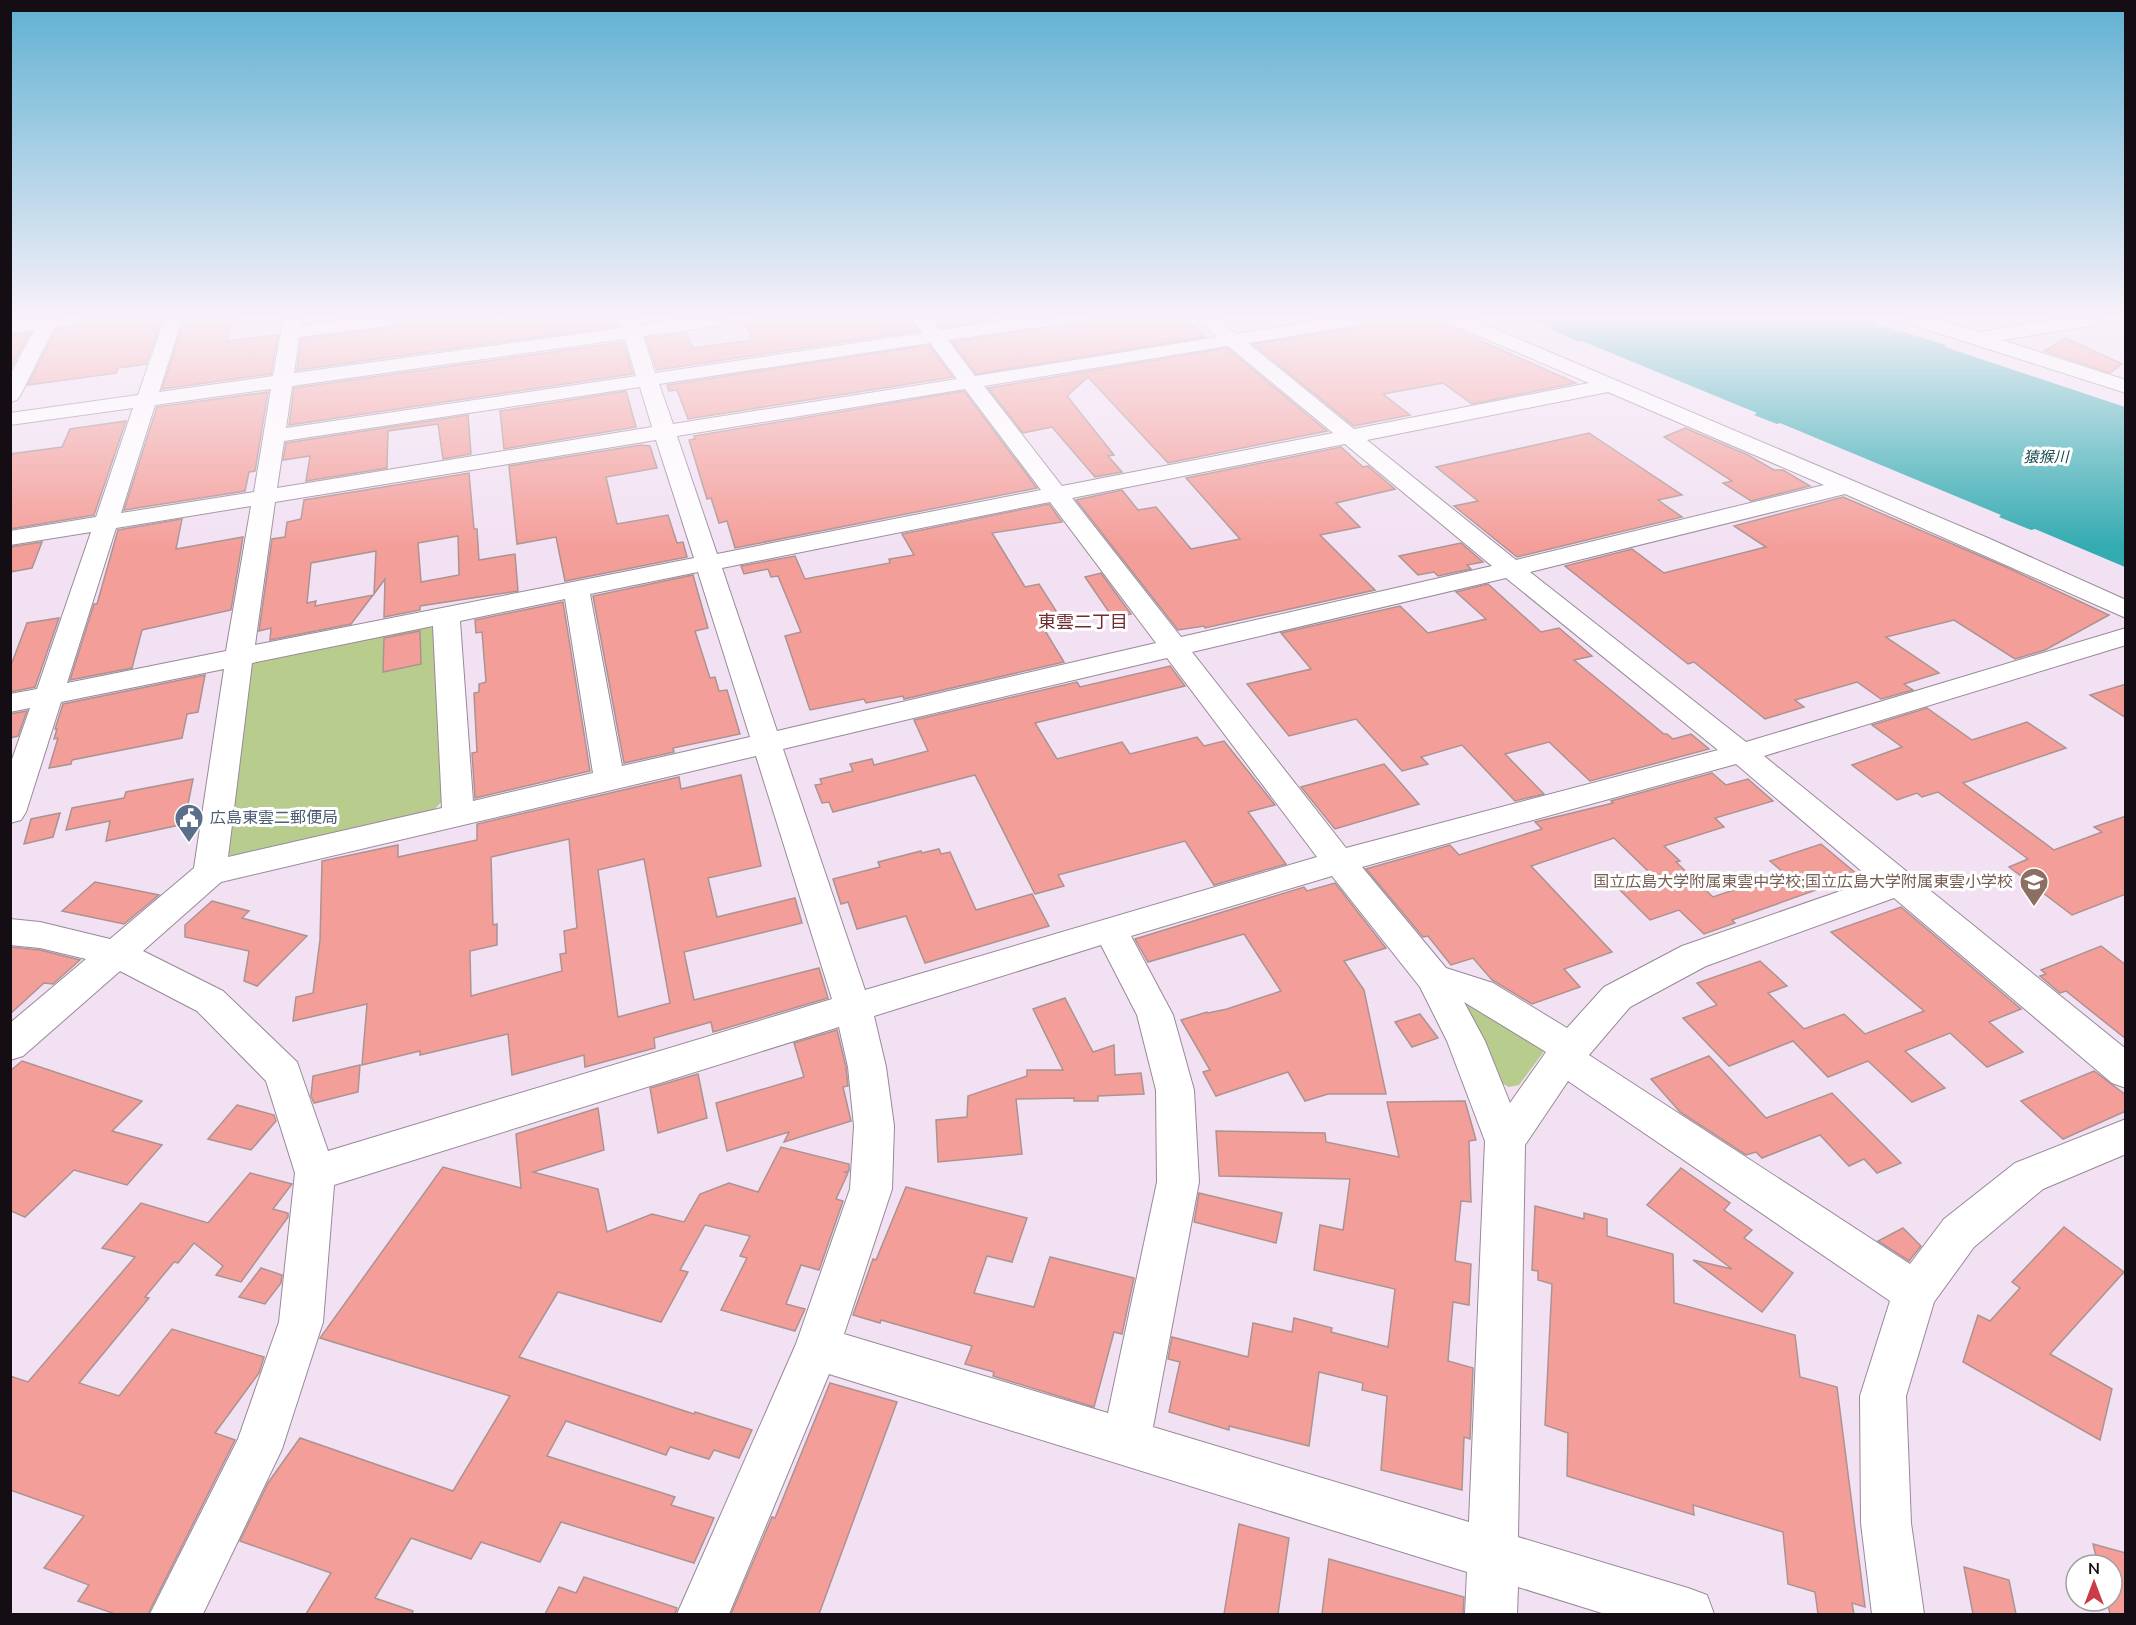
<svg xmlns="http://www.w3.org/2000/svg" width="2136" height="1625" viewBox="0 0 2136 1625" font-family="'Nunito Sans','Noto Sans JP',sans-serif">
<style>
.green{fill:#b7cc8d}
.water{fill:#32abb1}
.building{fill:#f49e99;stroke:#ac9391;stroke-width:1.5;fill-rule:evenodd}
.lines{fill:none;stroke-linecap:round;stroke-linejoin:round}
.minor-casing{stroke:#988999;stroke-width:2}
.minor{fill:#fff;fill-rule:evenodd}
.labels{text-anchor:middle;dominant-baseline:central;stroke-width:6;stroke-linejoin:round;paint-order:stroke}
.far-water-label{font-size:15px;font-style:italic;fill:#194c4f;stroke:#fff}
.service-label{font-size:16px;fill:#4e5e75;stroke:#fff;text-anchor:start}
.education-label{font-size:16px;fill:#785e54;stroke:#fff;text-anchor:end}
.neighbourhood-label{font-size:18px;fill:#712a2d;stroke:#fff}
</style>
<rect width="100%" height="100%" fill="#f2e1f3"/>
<g class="green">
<polygon points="429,624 438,626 445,798 435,809 233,856 223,852 250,665 256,659"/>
<polygon points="1472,999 1545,1050 1519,1085 1509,1087 1498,1081 1463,1010"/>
</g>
<polygon class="water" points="1532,320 1876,320 1873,323 1946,345 1945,347 2125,407 2125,567 2035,529 2031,530 1999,517 2001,515 1780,423 1777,424 1754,415 1757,413 1582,341 1579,342"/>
<g class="building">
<polygon points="85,320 162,320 146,364 118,368 116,373 28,385 56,330 70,327 74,321"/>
<polygon points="184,320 233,320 227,341 278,335 271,374 162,389"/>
<polygon points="398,320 494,320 495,322 512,320 617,320 618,326 297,370 301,339 388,328 395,326"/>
<polygon points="761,320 911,320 918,331 657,370 646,338 685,333 693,348 753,340 745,322"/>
<polygon points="935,320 992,320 941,328"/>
<polygon points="1090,320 1186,320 1205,337 976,374 952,342"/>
<polygon points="1367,320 1442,320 1468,335 1576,383 1472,404 1443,383 1383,394 1410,415 1354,426 1253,344 1356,328 1364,326"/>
<polygon points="30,333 10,369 10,335"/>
<polygon points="2066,338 2122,364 2110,373 2044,351"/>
<polygon points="623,342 633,374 289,425 294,388"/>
<polygon points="929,345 953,377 688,419 677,390 669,391 667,385"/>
<polygon points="1227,348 1327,431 1168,463 1088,377 1067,396 1114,455 1108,456 1122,472 1095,477 1052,427 1023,433 988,388"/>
<polygon points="626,391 636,427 504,449 500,411"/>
<polygon points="964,391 1037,488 735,548 727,521 719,523 711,498 707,499 689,440 695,439 694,436"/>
<polygon points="268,392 255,471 249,472 245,491 124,510 157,407"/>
<polygon points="468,415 471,454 443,459 438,424 388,431 387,468 306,481 310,456 283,460 286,443"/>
<polygon points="126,421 94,515 10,529 10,454 62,447 70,429"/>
<polygon points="1685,428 1748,455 1774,470 1783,470 1810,486 1751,501 1723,483 1732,481 1664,437"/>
<polygon points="1589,433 1682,495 1658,500 1682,517 1517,557 1454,506 1478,501 1436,467"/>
<polygon points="641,445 650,446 657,468 606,477 617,524 668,515 677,543 683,542 687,557 565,581 556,537 517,544 509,466"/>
<polygon points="1341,447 1363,467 1368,466 1395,489 1336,503 1360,527 1320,535 1375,590 1205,628 1204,626 1178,630 1076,500 1122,490 1138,510 1156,507 1191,549 1240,539 1186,478"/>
<path d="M469 473 474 529H477L479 560 515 554 518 591 420 606V610L384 617 385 579 374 594 376 551 311 563 307 603 316 601 315 606 373 595 351 624 270 640 271 628 259 631 272 539 285 537 287 522 301 519 304 500ZM458 536 459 575 421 582 418 543Z"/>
<polygon points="1843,497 2006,567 2109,615 2045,650 2015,659 1954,620 1886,637 1939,673 1904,684 1913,690 1881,699 1857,682 1795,700 1804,707 1765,719 1694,662 1688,664 1565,566 1632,549 1664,573 1766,547 1734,526"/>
<polygon points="1049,504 1062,522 992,533 1025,587 1039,584 1065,625 1044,629 1064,662 904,699 903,696 866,703 864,699 810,710 785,636 801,632 778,576 771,577 768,569 744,574 741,566 795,556 805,579 890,563 889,559 914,555 902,534"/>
<polygon points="182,519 176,549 243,537 231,610 142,630 132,668 70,680 94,604 97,604 118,530"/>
<polygon points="42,542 32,568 10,572 10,547"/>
<polygon points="1461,543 1483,562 1467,565 1471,569 1438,576 1434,572 1418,575 1399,556"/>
<polygon points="1101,573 1131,614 1113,618 1085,577"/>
<polygon points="693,575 708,628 695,631 710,678 715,677 719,691 727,690 740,734 673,748 674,752 624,763 593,596"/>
<polygon points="1488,584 1541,632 1559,628 1592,656 1574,660 1664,734 1667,734 1673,739 1691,734 1709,749 1590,781 1549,742 1505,754 1544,794 1515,801 1462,745 1421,757 1428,764 1402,771 1356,719 1289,736 1247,684 1311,669 1281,633 1400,606 1428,633 1486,619 1456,592"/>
<polygon points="563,602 590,771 475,798 472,753 477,752 474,693 479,692 479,684 486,682 482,632 476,633 475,620"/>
<polygon points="59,618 35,687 10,692 10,668 27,623"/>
<polygon points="420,631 421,664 383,672 384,638"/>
<polygon points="1170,666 1185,686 1035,723 1057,759 1122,742 1130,754 1197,737 1204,746 1224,741 1275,805 1248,812 1286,864 1214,885 1185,841 1058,875 1064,886 1035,894 975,775 833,812 829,802 822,803 815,785 822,784 820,779 853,771 850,764 872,759 874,765 928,751 914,720 1077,682 1080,687"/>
<polygon points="205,675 198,712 187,714 182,738 72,760 71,764 49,768 58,738 54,739 57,729 55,729 63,704"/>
<polygon points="2126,684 2126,718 2090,695"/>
<polygon points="1927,708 1972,740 2027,722 2066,748 1963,783 2054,850 2102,832 2094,827 2126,816 2126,894 2072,915 2009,867 2028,859 1938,792 1922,797 1917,793 1897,800 1852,765 1902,747 1872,725"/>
<polygon points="27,711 18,736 10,738 10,714"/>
<polygon points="1384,764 1419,804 1335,829 1301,787"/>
<polygon points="1712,773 1726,785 1748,779 1773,801 1715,818 1724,827 1664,846 1680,861 1676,862 1713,897 1784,873 1770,861 1821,844 1858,875 1732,920 1735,923 1704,934 1679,910 1650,920 1618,888 1649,877 1648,876 1651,874 1614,838 1531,866 1612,952 1564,969 1580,987 1532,1004 1492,980 1473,958 1451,965 1428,936 1423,937 1366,869 1450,845 1459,855 1542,829 1535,822 1613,803 1611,801"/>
<path d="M741 775 761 866 708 878 717 917 795 898 802 923 684 952 694 1000 819 968 828 998 713 1032 711 1022 654 1038 655 1048 585 1067 584 1055 512 1075 508 1034 420 1055V1051L362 1065 367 1004 293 1021 296 997 313 993 320 940 322 861 398 845V857L477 840V824L679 777 681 789ZM569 839 577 928 564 931 566 953 560 954 562 971 471 996 470 951 497 945V924L493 925 491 857ZM644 859 670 1003 618 1017 598 870Z"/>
<polygon points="193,779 184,824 106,841 110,821 66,830 72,808 124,798 126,792"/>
<polygon points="60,813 53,837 24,844 31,819"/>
<polygon points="939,849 941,854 950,852 976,910 1032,894 1049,926 925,963 906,916 857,929 848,902 841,904 833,879 880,867 878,862 921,851 922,853"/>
<polygon points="95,882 159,895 124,924 62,911"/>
<polygon points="1335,883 1386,948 1344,961 1364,990 1386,1094 1328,1094 1305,1101 1288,1072 1216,1096 1203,1072 1210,1070 1181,1020 1207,1012 1208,1013 1227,1009 1281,991 1244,934 1148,962 1135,939 1304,887 1307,891"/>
<polygon points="212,901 249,911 242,918 307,936 257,986 244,981 249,951 185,937 185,925"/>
<polygon points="1901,907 2021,1009 1989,1022 2023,1052 1987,1067 1950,1033 1905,1051 1945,1088 1912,1102 1868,1061 1828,1077 1793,1041 1729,1066 1683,1018 1717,1005 1697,983 1760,961 1787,986 1768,993 1804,1029 1844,1014 1865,1034 1924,1011 1831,932"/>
<polygon points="2101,946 2126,965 2126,1039 2066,991 2060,993 2040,976 2046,974 2041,970"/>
<polygon points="10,947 40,950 80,960 53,984 44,983 10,1014"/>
<polygon points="1065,998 1093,1052 1114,1045 1115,1075 1141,1073 1144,1094 1098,1096 1098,1101 1074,1101 1074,1098 1016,1099 1022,1154 938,1162 936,1120 967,1117 968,1096 1027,1076 1027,1070 1063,1070 1033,1009"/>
<polygon points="1420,1014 1438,1038 1412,1047 1395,1022"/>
<polygon points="837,1030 846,1067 848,1086 843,1087 851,1121 784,1142 789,1132 727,1151 716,1103 804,1077 794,1043"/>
<polygon points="1709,1056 1766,1118 1832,1093 1901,1163 1877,1173 1864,1159 1849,1166 1820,1135 1762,1158 1756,1152 1746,1155 1680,1112 1651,1079"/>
<polygon points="22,1061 142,1101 112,1131 162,1145 127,1185 74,1170 25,1217 11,1211 10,1071"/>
<polygon points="360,1065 358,1092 314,1103 311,1096 313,1076"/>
<polygon points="2094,1071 2126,1095 2126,1111 2063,1139 2021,1101"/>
<polygon points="698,1074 707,1118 658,1133 650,1088"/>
<polygon points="1465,1101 1476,1140 1469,1141 1471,1202 1461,1201 1455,1261 1471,1264 1469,1305 1453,1302 1448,1361 1473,1368 1470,1439 1464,1437 1462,1490 1381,1470 1387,1396 1362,1390 1363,1383 1319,1372 1309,1446 1229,1426 1229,1430 1169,1412 1180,1362 1168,1359 1172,1337 1248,1357 1253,1323 1292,1332 1294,1318 1332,1328 1331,1332 1388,1347 1395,1289 1314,1270 1320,1225 1343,1230 1350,1179 1219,1176 1216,1131 1325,1133 1326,1142 1399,1157 1387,1102"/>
<polygon points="237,1105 274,1115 276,1121 251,1150 208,1139"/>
<polygon points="598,1108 604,1150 533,1172 598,1189 607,1232 652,1214 684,1222 700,1194 729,1183 758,1192 781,1147 849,1164 849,1171 845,1172 848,1173 836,1199 843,1201 819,1270 801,1265 786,1304 805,1309 795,1331 721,1310 747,1258 740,1256 750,1236 705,1225 680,1270 688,1272 661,1322 558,1292 519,1357 694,1414 695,1412 752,1430 739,1458 714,1450 709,1459 670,1447 666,1455 566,1421 547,1456 675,1497 671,1505 714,1518 694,1563 561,1522 540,1562 481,1542 471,1559 411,1538 375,1598 413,1611 412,1614 306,1614 331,1573 240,1541 268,1483 300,1438 453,1491 510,1396 320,1338 443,1167 521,1188 516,1134"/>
<polygon points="1681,1168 1730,1203 1724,1210 1752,1230 1744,1238 1793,1273 1762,1312 1693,1260 1732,1269 1647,1205"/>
<polygon points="250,1173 292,1184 273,1209 288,1213 288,1217 241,1282 216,1275 223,1266 194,1243 178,1263 174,1262 145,1297 149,1298 79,1383 119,1396 172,1329 264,1357 259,1373 215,1433 235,1440 148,1614 115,1614 78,1601 89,1585 44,1568 84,1516 10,1490 10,1376 28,1382 135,1257 102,1248 141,1203 208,1223"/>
<polygon points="906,1187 1027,1218 1012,1262 987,1256 974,1293 1034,1307 1050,1257 1134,1278 1122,1334 1114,1332 1094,1407 993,1376 994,1372 965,1364 972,1346 881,1320 880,1323 853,1315 873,1259 876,1260"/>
<polygon points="1199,1193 1282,1213 1276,1243 1194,1222"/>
<polygon points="1535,1206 1584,1219 1584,1213 1607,1219 1607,1236 1673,1254 1674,1303 1795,1335 1800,1377 1837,1387 1865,1607 1852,1603 1854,1614 1818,1614 1815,1592 1788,1584 1783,1532 1693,1505 1694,1515 1567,1476 1568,1433 1545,1425 1552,1284 1538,1280 1538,1271 1532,1270"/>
<polygon points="2064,1227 2124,1272 2050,1354 2112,1389 2100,1440 1963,1362 1978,1315 1990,1321 2020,1288 2012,1282"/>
<polygon points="1903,1228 1921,1246 1909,1261 1878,1241"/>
<polygon points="261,1268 282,1275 281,1283 265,1304 239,1297"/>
<polygon points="830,1383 897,1402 819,1614 731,1614 772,1517 775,1518"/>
<polygon points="1239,1524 1289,1538 1278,1614 1224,1614"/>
<polygon points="2093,1544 2126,1553 2126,1614 2110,1614 2107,1601 2112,1601 2112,1565 2098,1565"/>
<polygon points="1329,1559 1464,1597 1463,1614 1322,1614"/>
<polygon points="1964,1567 2009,1580 2016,1614 1973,1614"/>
<polygon points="584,1577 677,1608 675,1614 545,1614 559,1587 576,1593"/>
</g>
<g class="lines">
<g class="minor-casing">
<g id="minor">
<polygon points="21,320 72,321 70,325 54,328 20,396 17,400 10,402 10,375 34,330 10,333 10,321"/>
<path d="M164 320H182L159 392 273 376 283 320H301V326L343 320H396L394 324 387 326 299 337 294 373 621 328 619 320H637L639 325 677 320H727L725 324 718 326 643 336 655 373 922 333 913 320H932L940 330 1008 320H1055L1053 324 1046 326 948 340 975 376 1217 337 1199 320H1220L1236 334 1320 320H1365L1363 324 1356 326 1248 343 1354 429 1589 383 1451 324 1449 320H1474L1988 538 2126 600V618L1845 494 1530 572 1746 742 2126 628V645L1764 756 2126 1049V1088L2112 1083 1894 898 1706 966 1630 1007 1589 1055 1910 1264 1944 1219 2015 1163 2126 1119V1154L2043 1189 1974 1247 1934 1302 1906 1396 1911 1523 1924 1614H1872L1861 1523 1860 1396 1890 1301 1568 1081 1525 1145 1518 1537 1688 1588 1707 1595 1714 1614H1605L1518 1587 1517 1614H1465L1467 1572 829 1374 729 1614H677L796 1344 850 1189 854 1126 848 1067 839 1027 334 1185 323 1322 282 1449 203 1614H150L238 1439 279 1322 295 1173 266 1081 197 1011 120 971 23 1056 10 1060V1023L86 959 40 948 10 945V919L40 922 110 939 194 868 224 669 61 702 26 812 21 820 10 823V765L30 708 10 712V694L37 689 91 532 10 545V531L96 517 133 408 10 425V413L138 395ZM625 339 636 376 286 428 292 386ZM930 343 957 379 673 424 659 384ZM1228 346 1333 433 1062 486 984 386ZM640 387 652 427 277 488 284 441ZM271 389 254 492 121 513 155 405ZM965 389 1041 490 717 554 677 436ZM1608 392 1824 485 1516 560 1367 440ZM656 440 694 558 255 645 275 502ZM1345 444 1492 566 1181 637 1072 498ZM1050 502 1156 643 777 731 722 568ZM251 506 226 651 67 683 116 528ZM698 572 750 737 622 766 590 594ZM1506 578 1718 750 1346 848 1192 652ZM565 599 593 773 473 801 460 621ZM433 626 442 808 228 857 252 663ZM1167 658 1317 857 865 990 783 749ZM756 756 832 999 328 1151 297 1062 223 991 143 951 221 882ZM1736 764 1872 880 1682 946 1604 987 1567 1028 1493 983 1446 968 1362 867ZM1332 876 1420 987 1447 1041 1485 1141 1469 1522 1153 1427 1199 1182 1194 1090 1173 1015 1131 936ZM1101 945 1137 1015 1156 1090 1157 1182 1108 1413 844 1334 892 1189 894 1126 886 1067 874 1016ZM1464 1002 1546 1052 1510 1103 1485 1041Z"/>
<polygon points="1908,320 1938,320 1979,332 2053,320 2098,320 2096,324 2089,326 2002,340 2126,380 2126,393 1910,324"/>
</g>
</g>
<use href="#minor" class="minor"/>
</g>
<linearGradient id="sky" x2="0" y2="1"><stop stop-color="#5fb0d2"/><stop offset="0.58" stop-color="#f9f2fa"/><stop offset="1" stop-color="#f9f2fa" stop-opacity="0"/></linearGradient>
<rect width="2136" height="548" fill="url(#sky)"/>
<defs>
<g id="civic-pin" transform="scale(1.5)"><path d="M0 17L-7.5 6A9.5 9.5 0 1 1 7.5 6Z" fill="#5c6f8a" stroke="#fff"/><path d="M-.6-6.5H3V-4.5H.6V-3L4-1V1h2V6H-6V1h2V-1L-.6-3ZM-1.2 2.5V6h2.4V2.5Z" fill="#fff"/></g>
<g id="school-pin" transform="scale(1.5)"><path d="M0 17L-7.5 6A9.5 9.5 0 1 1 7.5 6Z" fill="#8d6e63" stroke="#fff"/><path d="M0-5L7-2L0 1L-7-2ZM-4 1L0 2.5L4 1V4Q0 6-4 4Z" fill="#fff"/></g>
</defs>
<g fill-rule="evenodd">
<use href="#civic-pin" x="189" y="818"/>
<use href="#school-pin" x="2034" y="882"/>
</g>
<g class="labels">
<g class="far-water-label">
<text x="2046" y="457">猿猴川</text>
</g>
<g class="service-label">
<text x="210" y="818">広島東雲二郵便局</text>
</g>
<g class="education-label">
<text x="2013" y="882">国立広島大学附属東雲中学校;国立広島大学附属東雲小学校</text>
</g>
<g class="neighbourhood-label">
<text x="1083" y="622">東雲二丁目</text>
</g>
</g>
<rect width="2136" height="1625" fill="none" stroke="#140e14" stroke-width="24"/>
<g transform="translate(2094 1583)"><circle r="28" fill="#ffffff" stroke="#a19fa1" stroke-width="1.5"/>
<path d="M0-4.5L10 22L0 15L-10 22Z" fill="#cc3c47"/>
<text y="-9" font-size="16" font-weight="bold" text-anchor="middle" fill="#140e14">N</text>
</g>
</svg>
